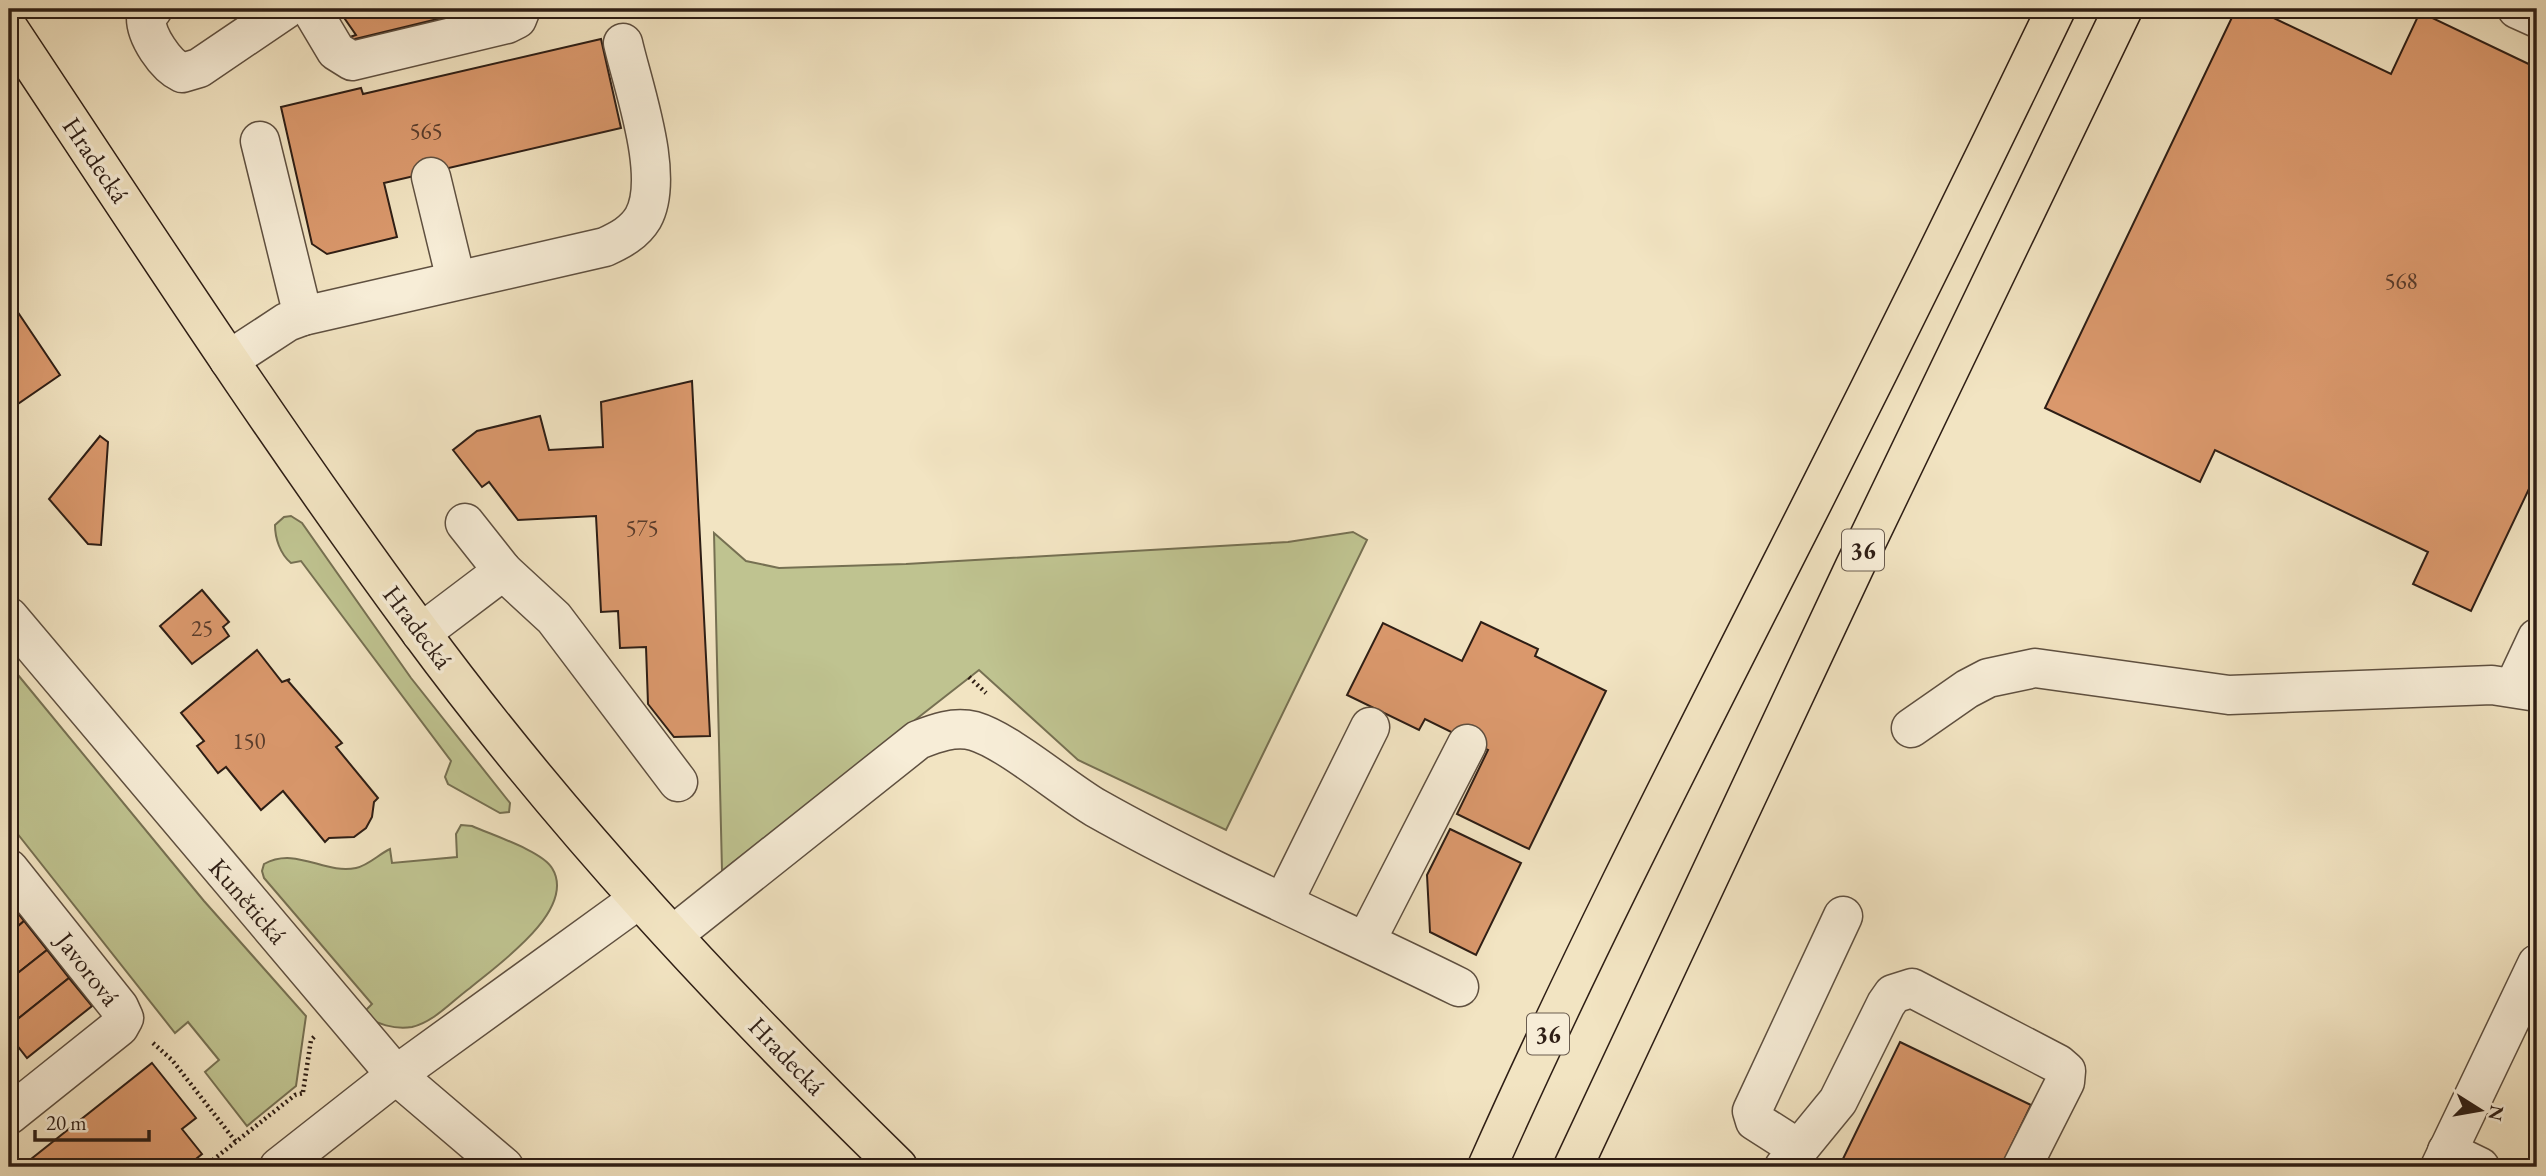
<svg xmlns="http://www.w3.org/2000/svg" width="2546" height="1176" viewBox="0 0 2546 1176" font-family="'EB Garamond',serif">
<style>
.green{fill:#bfc390;stroke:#767052;stroke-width:2}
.building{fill:#da986c;stroke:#2e1e15;stroke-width:2}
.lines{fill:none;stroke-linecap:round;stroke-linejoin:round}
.minor-casing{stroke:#5f5040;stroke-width:41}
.major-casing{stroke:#2e1e15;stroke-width:41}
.path{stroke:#2e1e15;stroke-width:4.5;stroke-dasharray:2 3.5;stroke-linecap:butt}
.minor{stroke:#f7edd7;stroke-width:38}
.major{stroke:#f2e4c2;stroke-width:38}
.labels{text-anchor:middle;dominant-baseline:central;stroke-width:7;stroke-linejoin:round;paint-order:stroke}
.number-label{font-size:23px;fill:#593c2b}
.shield{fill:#f7edd7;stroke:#6a5c4f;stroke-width:2}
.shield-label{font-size:24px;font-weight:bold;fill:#2e1e15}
.street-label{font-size:26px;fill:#2e1e15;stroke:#f7edd7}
</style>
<rect width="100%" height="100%" fill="#f2e4c2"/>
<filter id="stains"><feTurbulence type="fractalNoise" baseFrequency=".00286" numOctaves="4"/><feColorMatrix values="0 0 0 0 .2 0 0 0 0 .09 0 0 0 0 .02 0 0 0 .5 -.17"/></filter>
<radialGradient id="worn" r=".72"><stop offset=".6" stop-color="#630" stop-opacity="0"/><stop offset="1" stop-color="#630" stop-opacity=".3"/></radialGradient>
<g class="green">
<path d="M291 516 302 523 411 678 510 803 509 812 500 813 448 784 445 777 451 761 301 561 291 563C280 554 275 538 275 525L284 517Z"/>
<polygon points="1353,532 1367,540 1226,830 1078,760 979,670 722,871 714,533 746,561 779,568 906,564 1288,542"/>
<polygon points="9,664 204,901 306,1016 296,1086 247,1126 205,1072 219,1060 188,1022 175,1033 9,823"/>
<path d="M461 825 472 826C492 835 542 851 552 868 578 910 496 966 470 988 452 1001 434 1022 412 1027 395 1030 376 1024 362 1014L372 1004 264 878 262 871 264 864C296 846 325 875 356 868 369 865 379 854 390 849L392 863 457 857 456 834Z"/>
</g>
<g class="building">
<polygon points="338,9 479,9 351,40 350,37 356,35"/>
<polygon points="2236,9 2255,9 2391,74 2420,12 2537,68 2537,472 2471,611 2413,584 2428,552 2215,450 2200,482 2045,408"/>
<polygon points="601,39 621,128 384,183 397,237 327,254 312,244 281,107 361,88 363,94"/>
<polygon points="9,299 60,375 9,410"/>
<polygon points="692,381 710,736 674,737 648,704 646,647 620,648 618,611 601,612 596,516 518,520 489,482 482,487 453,450 477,431 540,416 549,450 603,447 601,402"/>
<polygon points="100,436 108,442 101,545 88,544 49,499"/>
<polygon points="202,590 229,622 223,627 229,636 192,664 160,626"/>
<polygon points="1481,622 1538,649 1535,656 1606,691 1529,849 1457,814 1488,750 1425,719 1419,730 1347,695 1383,623 1462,661"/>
<polygon points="257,650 282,682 290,679 288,681 342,743 336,747 378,798 374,802 372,817 366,828 354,837 329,838 325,842 283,791 261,810 226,767 218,773 197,746 204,741 181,713"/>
<polygon points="1450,829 1521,863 1476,955 1430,932 1427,875"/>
<polygon points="9,902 24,921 9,934"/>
<polygon points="24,921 47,950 9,980 9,934"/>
<polygon points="47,950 69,978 9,1026 9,980"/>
<polygon points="69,978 92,1006 27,1058 9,1035 9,1026"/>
<polygon points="1900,1042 2031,1105 2001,1167 1839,1167"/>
<polygon points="152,1063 196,1118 182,1129 202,1154 186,1167 21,1167"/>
</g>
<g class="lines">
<g class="minor-casing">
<g id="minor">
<path d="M153 9 146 18C146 36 165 65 182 73L199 68 286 9"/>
<polyline points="311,9 336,51 352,61 507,24 517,19 521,9"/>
<polyline points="2517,9 2537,18"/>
<polyline points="260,141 303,316"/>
<polyline points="431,177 456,280"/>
<path d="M229 360 287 322 303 316 605 247C620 240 634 233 643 218 666 177 633 87 623 43"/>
<polyline points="465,523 503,571 554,618 678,782"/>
<polyline points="9,617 396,1075 504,1167"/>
<polyline points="421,633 503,571"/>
<polyline points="2514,687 2537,638"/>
<polyline points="1911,728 1967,689 1988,678 2035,668 2229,695 2492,685 2537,692"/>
<polyline points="9,869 119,1007 124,1018 119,1027 9,1115"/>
<polyline points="1284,901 1370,727"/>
<path d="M673 935 918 740C936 733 954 726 974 731 1008 741 1062 788 1096 808 1213 874 1338 927 1459 987"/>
<polyline points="1366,941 1467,744"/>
<polyline points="1799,1149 1755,1121 1752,1111 1843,916"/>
<polyline points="2447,1151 2480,1167"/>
<polyline points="279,1167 396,1075 639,899"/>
<polyline points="1784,1167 1838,1101 1886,1004 1893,994 1912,988 2058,1064 2066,1071 2065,1082 2022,1167"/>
<polyline points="2440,1167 2537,964"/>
</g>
</g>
<g class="major-casing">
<g id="major">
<path d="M9 29C143 231 275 435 419 630 562 824 727 1000 898 1167"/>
<path d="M1487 1167C1580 958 1685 754 1789 549 1880 370 1969 190 2056 9"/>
<polyline points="1573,1167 1854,568 2123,9"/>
</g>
</g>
<g class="path">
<polyline points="969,677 986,693"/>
<polyline points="153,1043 172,1060 236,1142"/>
<polyline points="303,1092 311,1040 315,1036"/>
<polyline points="204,1167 295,1095 304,1093"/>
</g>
<use href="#minor" class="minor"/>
<use href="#major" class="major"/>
</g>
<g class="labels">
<g class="number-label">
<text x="426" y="131">565</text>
<text x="2401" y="281">568</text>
<text x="642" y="528">575</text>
<text x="202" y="628">25</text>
<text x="249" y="741">150</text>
</g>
<g class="shield">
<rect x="1842" y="529.5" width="42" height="41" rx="5"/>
<rect x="1527" y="1013.5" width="42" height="41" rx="5"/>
</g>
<g class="shield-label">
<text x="1863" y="550">36</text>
<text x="1548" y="1034">36</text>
</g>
<g class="street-label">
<text transform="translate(96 160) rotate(56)">Hradecká</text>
<text transform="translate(418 627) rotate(53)">Hradecká</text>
<text transform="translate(248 901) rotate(49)">Kunětická</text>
<text transform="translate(88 969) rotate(52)">Javorová</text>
<text transform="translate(787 1056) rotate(46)">Hradecká</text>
</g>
</g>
<rect width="2546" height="1176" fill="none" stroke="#f2e4c2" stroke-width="35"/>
<rect x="10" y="10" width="2525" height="1155" fill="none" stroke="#2e1e15" stroke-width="3.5"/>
<rect x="18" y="18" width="2511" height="1141" fill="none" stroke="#2e1e15" stroke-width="2"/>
<g transform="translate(2480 1110) rotate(101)" stroke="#f7edd7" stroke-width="5" paint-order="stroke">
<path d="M0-5L12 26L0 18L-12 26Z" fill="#2e1e15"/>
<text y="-10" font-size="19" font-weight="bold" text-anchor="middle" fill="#2e1e15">N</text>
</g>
<path d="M35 1130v10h114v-10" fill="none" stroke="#2e1e15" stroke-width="3.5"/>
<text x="46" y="1130" font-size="21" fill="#2e1e15" stroke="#f7edd7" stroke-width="5" paint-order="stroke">20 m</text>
<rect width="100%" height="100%" filter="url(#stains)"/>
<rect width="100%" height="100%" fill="url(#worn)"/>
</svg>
